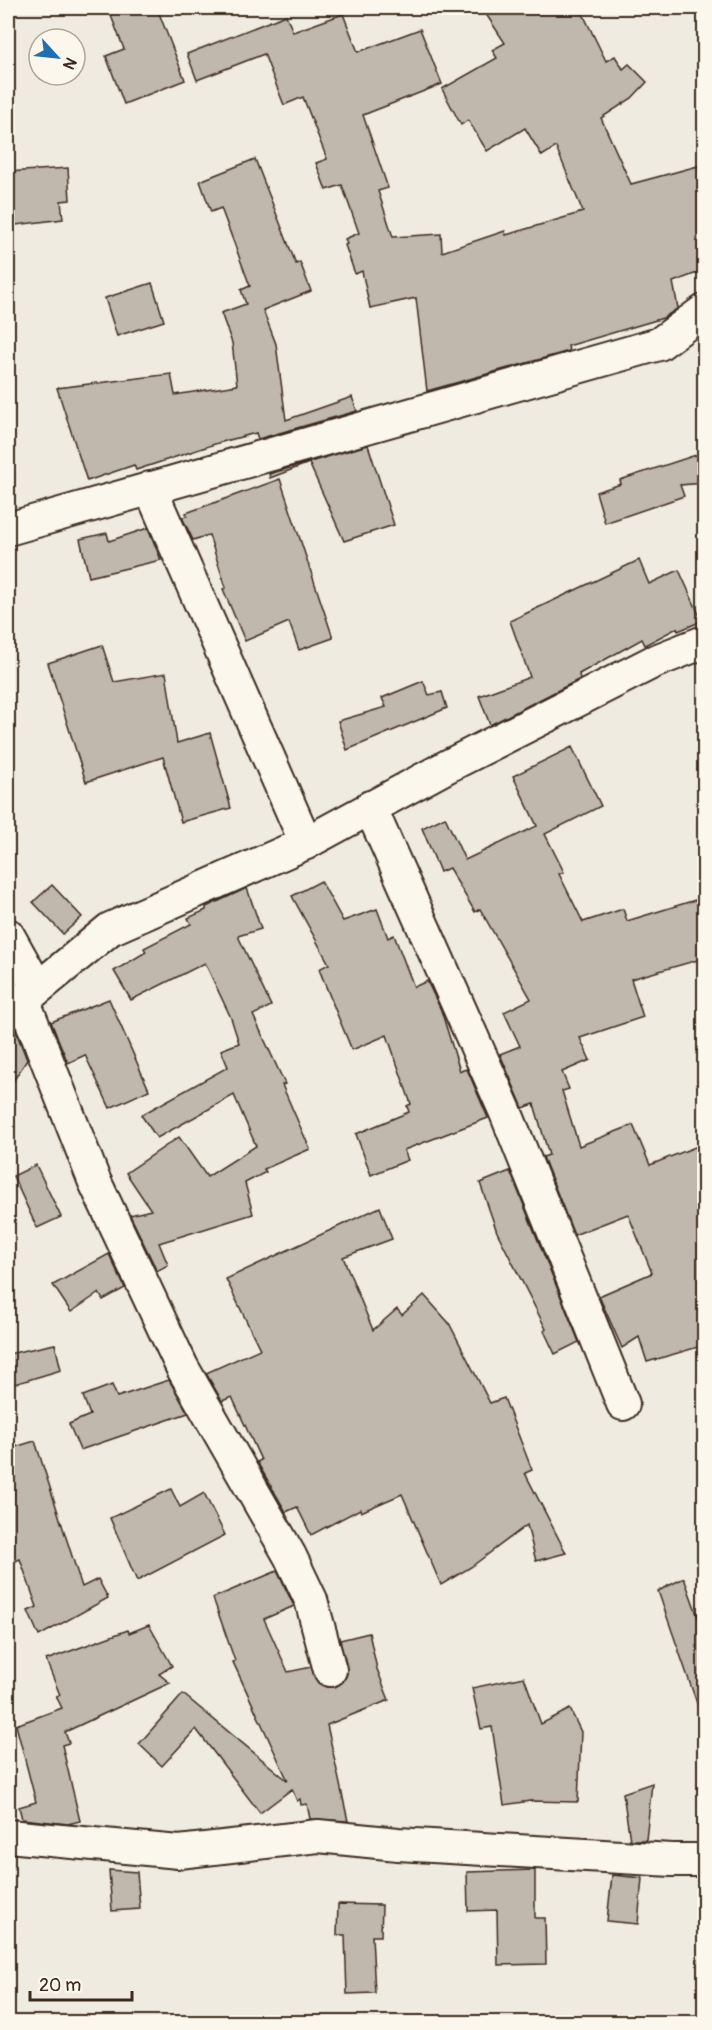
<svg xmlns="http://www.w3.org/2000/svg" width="712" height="2030" viewBox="0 0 712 2030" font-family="Pangolin,sans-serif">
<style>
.building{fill:#c0b8ad;stroke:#3b2a1e;stroke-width:1.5}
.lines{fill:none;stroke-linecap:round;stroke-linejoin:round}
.minor-casing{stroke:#3b2a1e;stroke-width:36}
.minor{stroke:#fbf7ec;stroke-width:32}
</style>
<rect width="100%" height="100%" fill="#f0ebe0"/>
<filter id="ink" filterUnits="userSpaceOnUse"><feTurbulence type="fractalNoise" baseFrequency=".0167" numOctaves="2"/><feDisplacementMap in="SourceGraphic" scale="12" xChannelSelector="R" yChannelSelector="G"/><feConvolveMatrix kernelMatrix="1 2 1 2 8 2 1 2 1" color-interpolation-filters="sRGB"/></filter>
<g filter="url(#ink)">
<g class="building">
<polygon points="108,8 157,8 185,80 124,104 106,56 124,49"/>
<polygon points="482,8 580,8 606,61 615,56 623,69 629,64 647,82 632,98 601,118 631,184 698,166 705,191 705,270 673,282 678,308 663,318 568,346 569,351 427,391 416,298 370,308 362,271 355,274 345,245 347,244 345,239 359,233 342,185 326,190 316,163 327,159 303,97 284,105 264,54 197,80 187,54 286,15 293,32 343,14 358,52 420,29 442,84 363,115 388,188 378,191 393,237 441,234 442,252 505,231 506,235 583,212 556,147 542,156 525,128 487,151 468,120 461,125 442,89 497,58 492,50 505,43"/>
<polygon points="255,159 296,264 300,262 311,291 263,310 276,344 286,420 352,397 357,411 258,439 256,433 218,443 136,470 134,465 87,481 57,388 171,374 175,395 237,385 232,343 221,313 246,304 241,290 250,286 221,208 211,212 200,181"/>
<polygon points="68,168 70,200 61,201 63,219 8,226 8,172"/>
<polygon points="152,283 164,321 117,336 105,298"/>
<polygon points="368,445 394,525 344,541 309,463 270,478 269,474"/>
<polygon points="705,452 705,483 680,485 684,496 605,523 596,492 621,484 620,480"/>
<polygon points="280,479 333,638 299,650 289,622 245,641 223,589 226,588 209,535 193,540 182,517 187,516 186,513"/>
<polygon points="148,528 161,560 89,577 80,539 107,533 109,541"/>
<polygon points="639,560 649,584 679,570 702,621 678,631 677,628 645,645 642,639 579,674 580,679 490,725 479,696 530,677 510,621"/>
<polygon points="102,645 114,682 166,673 177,743 210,733 231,808 181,822 163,757 86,782 48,663"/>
<polygon points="423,681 429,695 442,692 447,708 347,750 338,721 386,707 382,698"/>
<polygon points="572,747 601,806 545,834 564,872 559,874 583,922 623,909 627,921 705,897 705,958 631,979 643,1017 580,1038 590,1060 562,1072 569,1089 562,1091 579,1146 633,1125 650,1165 705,1143 705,1345 647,1362 639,1337 622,1348 599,1296 652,1273 628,1214 574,1235 543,1157 549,1155 534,1104 523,1108 500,1054 520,1046 504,1012 531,999 480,909 475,912 449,868 440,872 422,828 445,817 465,860 537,826 513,776"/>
<polygon points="321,881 343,921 377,909 388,938 394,935 414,987 427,981 441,1010 460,1071 467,1069 488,1118 404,1150 408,1160 371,1175 356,1134 409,1112 407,1106 411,1104 387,1035 352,1050 337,1014 319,969 329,964 292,896"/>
<polygon points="52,885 82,917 63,934 33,902"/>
<polygon points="247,888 261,929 238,936 271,1006 253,1015 285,1084 282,1085 310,1149 264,1169 266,1172 245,1183 253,1214 159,1243 168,1265 157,1271 130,1215 151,1210 126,1173 179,1137 207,1177 256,1146 234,1095 157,1138 141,1115 228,1067 221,1050 239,1043 231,1018 205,963 131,1000 114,971 146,952 144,948 191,924 188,918 206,910 206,907"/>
<polygon points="109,999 149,1090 110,1108 85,1055 68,1063 51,1022"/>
<polygon points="15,1029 27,1060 8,1089 8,1030"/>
<polygon points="36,1165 61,1217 37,1228 13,1176"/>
<polygon points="510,1171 579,1342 555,1354 544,1331 546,1329 497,1232 480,1183"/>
<polygon points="380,1207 392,1239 343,1257 373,1330 397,1309 402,1315 424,1295 449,1323 490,1403 504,1398 532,1470 525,1473 566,1553 536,1561 527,1525 471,1567 441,1585 402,1494 361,1512 360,1509 311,1535 297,1507 286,1512 257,1462 261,1460 232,1397 222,1401 206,1373 260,1349 226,1279"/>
<polygon points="109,1254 125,1288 103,1300 99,1293 71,1312 53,1285"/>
<polygon points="55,1344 61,1370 8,1386 8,1354"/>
<polygon points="169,1380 188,1413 80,1450 69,1424 90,1415 83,1396 112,1385 117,1397"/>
<polygon points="35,1441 82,1587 98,1579 108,1598 39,1636 28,1611 37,1607 20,1559 8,1564 8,1449"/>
<polygon points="171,1489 180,1507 204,1493 225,1535 137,1581 110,1518"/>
<polygon points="277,1571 294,1606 264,1619 288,1672 311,1667 318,1683 326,1687 335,1687 343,1682 347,1674 340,1640 369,1633 377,1669 389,1700 327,1725 348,1821 310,1819 307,1804 301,1805 300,1799 297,1801 292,1789 260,1813 196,1729 162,1766 139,1744 183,1694 288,1781 233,1662 235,1661 213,1598"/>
<polygon points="684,1578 705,1636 705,1711 700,1712 658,1591"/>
<polygon points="149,1625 172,1666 159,1674 170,1683 65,1732 69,1743 62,1745 80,1821 68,1824 22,1819 19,1807 36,1802 16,1725 62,1708 56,1696 60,1695 46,1660 128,1630 129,1633"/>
<polygon points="524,1677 541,1724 570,1709 581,1732 578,1802 530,1801 504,1805 492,1727 481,1729 472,1688"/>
<polygon points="652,1783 646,1840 630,1840 623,1793"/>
<polygon points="109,1870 137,1872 140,1909 112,1911"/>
<polygon points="535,1870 535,1918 545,1918 546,1964 498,1965 497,1910 468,1911 467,1872"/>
<polygon points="612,1875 642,1878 638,1924 607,1921"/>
<polygon points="338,1904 382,1905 381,1936 372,1936 375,1993 347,1994 345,1935 337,1935"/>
</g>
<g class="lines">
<g class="minor-casing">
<g id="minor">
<polyline points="150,488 306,843"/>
<polyline points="8,529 659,344 704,311"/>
<polyline points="370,807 506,1113 623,1404"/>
<polyline points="8,935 37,987"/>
<polyline points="23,999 94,1180 182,1367 290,1556 311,1600 330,1670"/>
<polyline points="8,1013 110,929 306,843 446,767 653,662 704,642"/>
<polyline points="8,1836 179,1852 318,1836 398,1844 672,1860 704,1860"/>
</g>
</g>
<use href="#minor" class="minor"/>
</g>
</g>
<rect width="712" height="2030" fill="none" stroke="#fbf7ec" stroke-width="30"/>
<rect x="15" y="15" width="682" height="2000" fill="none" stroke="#3b2a1e" stroke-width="2" filter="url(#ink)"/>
<g transform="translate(57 57) rotate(117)"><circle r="28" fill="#fbf7ec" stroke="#aea59a" stroke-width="1.5"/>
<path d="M0-4.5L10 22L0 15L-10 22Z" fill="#1f6fb2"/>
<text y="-9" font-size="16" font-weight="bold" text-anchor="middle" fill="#3b2a1e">N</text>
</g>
<path d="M30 1991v9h102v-9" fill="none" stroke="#3b2a1e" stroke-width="3"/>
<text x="39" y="1991" font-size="18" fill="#3b2a1e" stroke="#fbf7ec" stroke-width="4.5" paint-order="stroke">20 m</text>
</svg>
